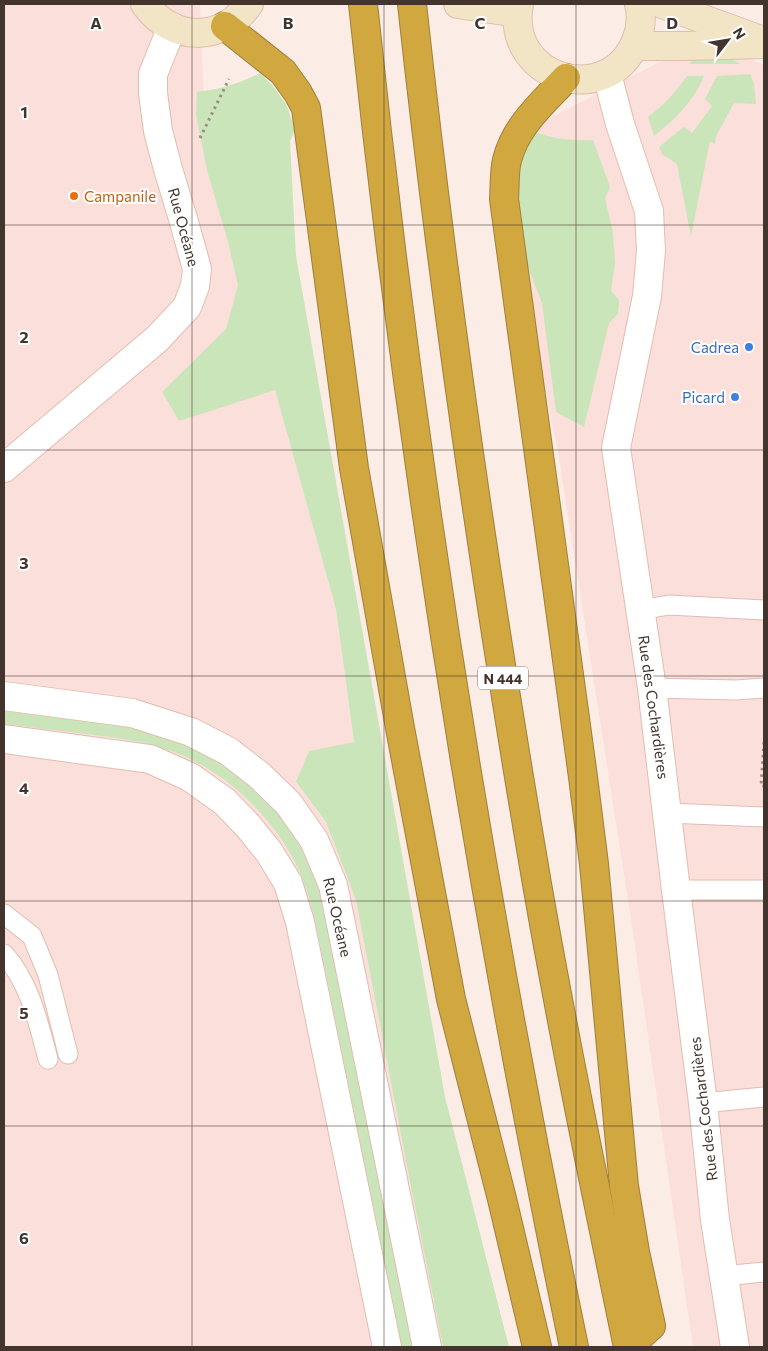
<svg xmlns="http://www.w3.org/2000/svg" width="768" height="1351" viewBox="0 0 768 1351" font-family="Commissioner,sans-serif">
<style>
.commercial{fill:#fadfdb}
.green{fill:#cae5b9}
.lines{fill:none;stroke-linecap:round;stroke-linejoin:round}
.lane-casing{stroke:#e3bdaf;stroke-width:21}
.street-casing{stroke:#e3bdaf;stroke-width:30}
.secondary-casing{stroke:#e3bdaf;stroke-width:30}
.highway-casing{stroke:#9f7f3a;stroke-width:30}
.path{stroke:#9b8c86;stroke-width:3;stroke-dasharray:2.5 4;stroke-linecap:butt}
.lane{stroke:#fff;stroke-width:19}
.street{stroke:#fff;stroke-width:28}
.secondary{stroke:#f1e5c6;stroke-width:28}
.highway{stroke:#d1a740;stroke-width:28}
.grid{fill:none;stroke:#43342e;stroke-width:1;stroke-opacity:0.55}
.food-dot{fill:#e8710a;stroke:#fff;stroke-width:2}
.shop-dot{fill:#3f7fe0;stroke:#fff;stroke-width:2}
.labels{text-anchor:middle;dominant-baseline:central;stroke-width:4;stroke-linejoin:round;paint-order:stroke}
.shield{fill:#fff;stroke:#7b716d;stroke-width:1}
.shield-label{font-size:14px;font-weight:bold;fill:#43342e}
.food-label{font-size:15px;fill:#c56008;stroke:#fff;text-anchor:start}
.street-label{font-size:15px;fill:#43342e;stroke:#fff}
.shop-label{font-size:15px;fill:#366cbe;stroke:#fff;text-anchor:end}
.grid-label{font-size:16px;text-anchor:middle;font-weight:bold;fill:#43342e;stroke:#fff;stroke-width:4;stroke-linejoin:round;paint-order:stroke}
</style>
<rect width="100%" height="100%" fill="#fcece6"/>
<g class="commercial">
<polygon points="4,4 200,4 204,105 275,390 336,609 354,743 310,751 296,783 326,822 356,900 410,1182 443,1347 4,1347"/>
<polygon points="708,53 745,57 764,65 764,1347 693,1347 632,925 558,451 510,224 525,136 550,118 664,60"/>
</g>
<g class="green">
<path d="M693 58C710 58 727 55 741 64H690Z"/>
<path d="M260 73 272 85 286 104 295 129 290 141 296 256 445 1097 509 1347H443L410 1182 356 900 326 822 296 782 309 751 354 742 336 609 275 390 179 421 162 392 226 329 238 285 228 242 207 170 196 115 197 92C221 89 239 84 260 73Z"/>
<polygon points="750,74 754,84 756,104 734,103 716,136 715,144 710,141 691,236 677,164 662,154 659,147 684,127 692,133 712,106 705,99 717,76"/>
<path d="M687 76H704C694 101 675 119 654 136L648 117C664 105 676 92 687 76Z"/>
<path d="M532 131C555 139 569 141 593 140L610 187 605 198 613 233 615 263 611 291 619 300 618 314 609 323 584 427 556 412 542 303 522 252 515 195 518 163Z"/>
<path d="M4 711C32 715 59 718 87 721 108 724 130 726 151 732 211 749 265 788 297 841 308 859 315 878 321 897L415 1347H402L315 920C311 903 306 886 299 870 273 815 222 767 165 749 142 741 118 738 94 735 64 731 34 728 4 724Z"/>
</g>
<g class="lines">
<g class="lane-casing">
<g id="lane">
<polyline points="640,610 669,605 764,610"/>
<polyline points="652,688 736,690 764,688"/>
<polyline points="667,813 764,817"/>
<polyline points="676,890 764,890"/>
<polyline points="4,914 32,936 48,975 68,1054"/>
<path d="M4 954C30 983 38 1022 48 1059"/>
<polyline points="703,1103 764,1097"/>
<polyline points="724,1276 764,1272"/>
</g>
</g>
<g class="street-casing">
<g id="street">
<polyline points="607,74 620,124 649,211 651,251 647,296 616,448 652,688 676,890 703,1103 715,1220 735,1347"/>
<polyline points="4,468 157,339 187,307 195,286 197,269 184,222 168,169 158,131 153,93 153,74 172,27"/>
<polyline points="4,696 132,713 191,732 228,751 259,775 288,803 314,840 333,885 427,1347"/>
<polyline points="4,739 150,759 190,777 225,802 248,826 269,852 288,883 300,922 387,1347"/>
</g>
</g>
<g class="secondary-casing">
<g id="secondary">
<path d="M145 4C172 42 222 43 249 4"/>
<polyline points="458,4 517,13"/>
<path d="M519 4C504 79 608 110 636 41 641 29 642 16 639 4"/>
<polyline points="662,4 758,39"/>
<polyline points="634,46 684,46 764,44"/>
</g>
</g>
<g class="highway-casing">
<g id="highway">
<path d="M363 4C410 455 482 903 574 1347"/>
<path d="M412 4C444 298 487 592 537 884 564 1039 596 1193 628 1347"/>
<polyline points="225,26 283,72 298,93 306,108 354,468 400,728 451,999 502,1199 537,1347"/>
<path d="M566 78C543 103 516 125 507 160 504 172 505 186 504 199L583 777 594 864 624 1186 635 1252 651 1326 628 1347"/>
</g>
</g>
<g class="path">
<polyline points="200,138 229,79"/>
<polyline points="764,742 761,786 764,786"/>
</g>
<use href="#lane" class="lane"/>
<use href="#street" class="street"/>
<use href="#secondary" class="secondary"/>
<use href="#highway" class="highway"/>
</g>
<path class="grid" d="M192 4V1347M384 4V1347M576 4V1347M4 225H764M4 450H764M4 676H764M4 901H764M4 1126H764"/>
<circle class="food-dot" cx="74" cy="196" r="5"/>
<g class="shop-dot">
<circle cx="749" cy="347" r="5"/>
<circle cx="735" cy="397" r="5"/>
</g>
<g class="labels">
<rect class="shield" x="478" y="666.5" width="50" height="23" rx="4"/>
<g class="shield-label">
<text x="503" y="678">N 444</text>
</g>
<g class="food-label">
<text x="84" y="196">Campanile</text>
</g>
<g class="street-label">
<text transform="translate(184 227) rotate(75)">Rue Océane</text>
<text transform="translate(654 707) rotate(82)">Rue des Cochardières</text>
<text transform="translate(338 917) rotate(77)">Rue Océane</text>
<text transform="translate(703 1109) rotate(-97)">Rue des Cochardières</text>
</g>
<g class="shop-label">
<text x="739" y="347">Cadrea</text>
<text x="725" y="397">Picard</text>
</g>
</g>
<g class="grid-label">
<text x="96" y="29">A</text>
<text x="288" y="29">B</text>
<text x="480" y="29">C</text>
<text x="672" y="29">D</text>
<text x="24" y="118">1</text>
<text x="24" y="343">2</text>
<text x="24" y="569">3</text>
<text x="24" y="794">4</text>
<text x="24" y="1019">5</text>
<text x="24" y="1244">6</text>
</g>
<rect width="768" height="1351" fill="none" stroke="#43342e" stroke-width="10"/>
<g transform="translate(728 40) rotate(59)" stroke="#ffffff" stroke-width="4" paint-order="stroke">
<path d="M0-4L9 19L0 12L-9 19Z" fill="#43342e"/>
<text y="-8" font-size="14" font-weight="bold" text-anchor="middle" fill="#43342e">N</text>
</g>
</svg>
